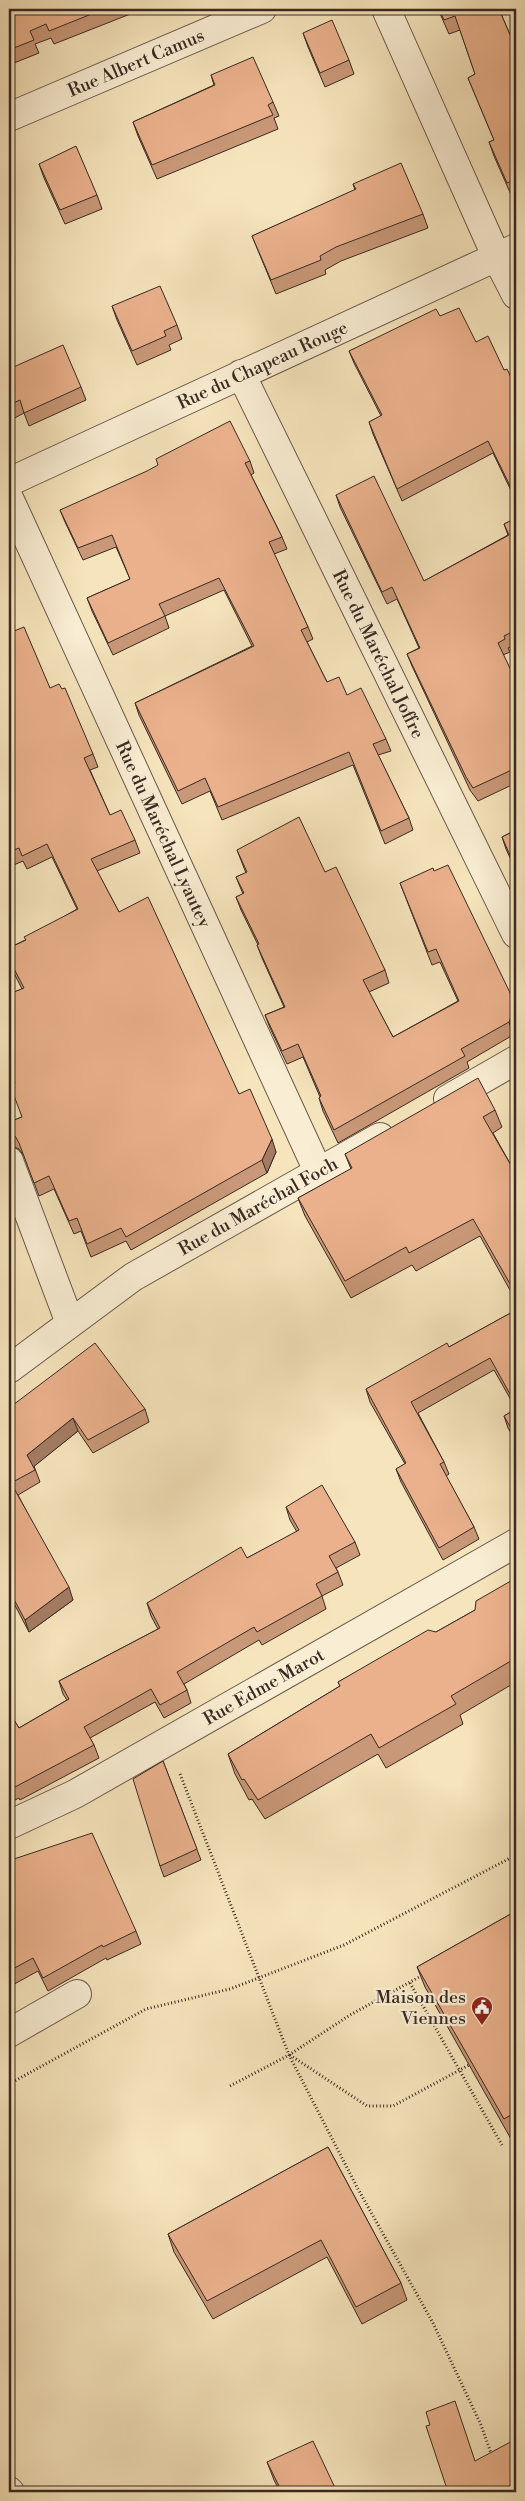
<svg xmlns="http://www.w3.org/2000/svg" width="525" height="2501" viewBox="0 0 525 2501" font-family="'Libre Bodoni',serif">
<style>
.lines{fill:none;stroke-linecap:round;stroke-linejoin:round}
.minor-casing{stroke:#685848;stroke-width:30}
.path{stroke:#382922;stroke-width:3;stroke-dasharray:1 2.5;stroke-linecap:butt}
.minor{stroke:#f9edd3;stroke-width:28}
.wall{fill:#c99878;stroke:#382922}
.shaded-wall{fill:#a47c62;stroke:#382922}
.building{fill:#eab18c;stroke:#382922}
.labels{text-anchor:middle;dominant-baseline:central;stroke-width:4.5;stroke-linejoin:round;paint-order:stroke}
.street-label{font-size:18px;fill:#382922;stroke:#f9edd3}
.poi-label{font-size:18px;fill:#382922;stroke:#f9edd3;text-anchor:end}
</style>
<rect width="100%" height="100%" fill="#f6e4bc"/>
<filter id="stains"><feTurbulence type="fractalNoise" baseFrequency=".004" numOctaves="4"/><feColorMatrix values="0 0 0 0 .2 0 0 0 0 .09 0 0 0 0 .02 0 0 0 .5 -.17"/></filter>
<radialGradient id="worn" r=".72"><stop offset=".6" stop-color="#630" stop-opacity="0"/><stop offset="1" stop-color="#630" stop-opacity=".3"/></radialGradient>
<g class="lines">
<g class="minor-casing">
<g id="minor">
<polyline points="386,9 497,258 516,295"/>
<path id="s1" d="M9 117 262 9"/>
<path id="s2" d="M241 374 516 934"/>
<path id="s3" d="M9 482 516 248"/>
<path id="s4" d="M9 498 318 1171"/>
<polyline points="448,1099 516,1060"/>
<polyline points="9,1161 70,1323"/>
<path id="s5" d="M9 1369 133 1277 380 1137"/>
<path id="s6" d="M9 1825 75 1794 516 1543"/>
<polyline points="9,2033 77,1994"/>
<polyline points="9,2491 10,2492"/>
</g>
</g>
<g class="path">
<polyline points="180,1774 289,2055 358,2189 433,2323 481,2425 492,2456"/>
<polyline points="410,1983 502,2145"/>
<polyline points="290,2055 367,2106 393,2106 469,2065"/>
<polyline points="9,2084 146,2009 230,1989 344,1945 516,1855"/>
<polyline points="230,2086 289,2055 350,2015 423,1975"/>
</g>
<use href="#minor" class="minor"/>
</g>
<g class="wall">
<polygon points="9,9 143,9 54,44 51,38 35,44 39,53 9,65"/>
<polygon points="438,9 499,9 516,49 516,195 512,197 494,156 489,142 494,140 468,78 475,74 460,30 449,34"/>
<polygon points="303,33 349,60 354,74 325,87 308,47"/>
<polygon points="211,75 273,102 279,116 274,118 278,129 157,179 138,136 133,122 214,85"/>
<polygon points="39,164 97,195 102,209 65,224 44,178"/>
<polygon points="353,184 423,214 428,228 341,261 325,270 326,274 276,294 252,236 355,190"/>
<polygon points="112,306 177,325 182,339 169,345 171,350 137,365 117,320"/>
<polygon points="440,316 476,342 504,370 516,388 516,501 493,453 402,501 373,434 369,422 381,416 354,363 349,351"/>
<polygon points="9,369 81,387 86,400 29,426 24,413 9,421"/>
<polygon points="250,461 254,473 251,475 282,537 287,549 274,554 308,627 313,639 307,642 327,682 347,695 386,739 391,751 378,755 409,818 413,830 385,844 353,765 222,820 210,791 182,804 139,715 135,703 252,646 224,590 165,616 169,628 113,655 92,611 87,598 130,579 116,547 83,560 65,522 60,510"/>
<polygon points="336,495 424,581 508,535 504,524 515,519 512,510 516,508 516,644 508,648 510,652 503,655 516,681 516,783 478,801 470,790 412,666 407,654 419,648 397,599 387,604 340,507"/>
<polygon points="9,633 50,688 93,754 98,767 90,770 110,815 135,840 140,853 97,871 119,912 239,1094 276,1152 267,1173 131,1250 126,1241 91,1257 81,1231 74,1234 54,1189 39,1196 24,1156 19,1149 12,1146 9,1146 9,1122 22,1117 15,1083 9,1068 9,994 22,989 9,963 9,948 25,940 77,909 52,857 27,869 23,861 9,867"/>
<polygon points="516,830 516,871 506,849 502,837"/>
<polygon points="237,850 325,872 385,970 389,983 369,992 393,1037 458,1001 440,962 432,965 400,883 434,871 516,1005 516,1029 513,1035 467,1062 469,1068 338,1143 323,1111 319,1098 320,1097 303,1057 287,1064 270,1028 265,1015 284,1007 262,958 257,945 258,945 241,910 236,897 243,894 236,877 246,873"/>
<polygon points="495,1110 502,1127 493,1133 516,1174 516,1301 480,1236 416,1271 412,1265 351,1298 305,1216 298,1198 351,1169 345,1154"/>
<polygon points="516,1310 516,1442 508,1428 504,1416 516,1409 494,1370 418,1413 444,1462 449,1474 446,1476 474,1527 479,1539 443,1560 401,1482 396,1469 405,1464 370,1402 366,1389 449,1347"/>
<polygon points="9,1408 145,1409 149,1422 93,1453 78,1431 34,1466 40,1482 18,1495 73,1600 29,1632 9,1594"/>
<polygon points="286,1507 355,1542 360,1555 336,1568 338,1572 343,1585 322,1596 326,1609 262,1645 259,1640 184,1684 187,1690 191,1703 164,1718 155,1702 90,1738 94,1745 99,1758 20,1800 19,1798 9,1803 9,1712 19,1728 67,1700 63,1694 59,1681 158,1629 151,1616 147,1603 247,1558 297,1532 290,1520"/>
<polygon points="516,1578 516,1682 460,1715 463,1724 386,1768 378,1754 265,1819 252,1799 249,1800 235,1774 228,1754 340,1686 338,1682 436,1632 475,1610"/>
<polygon points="163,1761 201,1860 164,1877 160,1866"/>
<polygon points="9,1856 11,1860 136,1931 141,1944 107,1960 106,1958 48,1991 38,1971 9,1987"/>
<polygon points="516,1911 516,2136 511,2139 425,1987 417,1967"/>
<polygon points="328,2147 401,2283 407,2300 362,2324 327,2257 213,2319 174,2252 168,2234"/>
<polygon points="267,2462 337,2492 280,2492 274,2480"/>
</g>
<g class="shaded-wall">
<polygon points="516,1005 516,1029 513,1035 509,1022"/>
<polygon points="272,1139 276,1152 267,1173 262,1160"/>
<polygon points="73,1418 78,1431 32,1468 27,1455"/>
<polygon points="69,1587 73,1600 29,1632 25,1620"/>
</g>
<g class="building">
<polygon points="9,9 104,9 49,31 46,24 30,31 34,40 9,50"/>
<polygon points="439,9 499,9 516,49 516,89 514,90 516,96 516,179 507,183 489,142 494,140 468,78 475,74 455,16 444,20"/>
<polygon points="332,20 349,60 320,73 303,33"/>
<polygon points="253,57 273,102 268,105 273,115 152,165 133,122 215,85 211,75"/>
<polygon points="76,146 97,195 60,210 39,164"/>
<polygon points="401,163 423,214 336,247 320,256 321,260 271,280 252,236 356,189 353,184"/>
<polygon points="160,286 177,325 164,331 166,336 132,351 112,306"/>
<polygon points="459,308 476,342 488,336 504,370 507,369 516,388 516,498 488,441 397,489 369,422 382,415 349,351 436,309 440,316"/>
<polygon points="63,345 81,387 24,413 20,400 9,405 9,369"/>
<polygon points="230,421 250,461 245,463 282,537 269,542 308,627 301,630 327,682 339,677 347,695 361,688 386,739 373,744 409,818 381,831 349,752 218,807 205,778 178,791 135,703 254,646 219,578 159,604 165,616 108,643 87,598 130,579 112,535 78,548 60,510 147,471 158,465 156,459"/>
<polygon points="374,476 424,581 509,535 504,524 516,518 512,510 516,508 516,630 504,636 505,639 498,643 516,681 516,768 473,788 466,777 407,654 420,648 392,587 382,592 336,495"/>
<polygon points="24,627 50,688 59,684 62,689 65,688 93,754 84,758 110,815 121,810 135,840 91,859 119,912 148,897 239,1094 250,1089 272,1139 262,1160 126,1237 121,1228 87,1244 77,1218 69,1221 49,1176 34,1183 19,1143 15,1136 9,1134 9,1122 22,1117 10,1085 15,1083 9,1067 9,994 24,988 9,959 9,948 26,940 24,937 78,909 47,844 22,856 19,848 9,852 9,633"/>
<polygon points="299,817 325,872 336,867 385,970 363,980 393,1037 459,1001 436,949 428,952 400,883 433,868 434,871 448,865 516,1005 509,1022 461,1049 465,1056 334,1130 319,1098 321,1096 298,1044 282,1051 265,1015 285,1007 257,945 259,944 236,897 244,893 236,877 247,872 237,850"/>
<polygon points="516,830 516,869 502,837"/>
<polygon points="478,1078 495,1110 483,1117 516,1174 516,1288 513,1289 473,1219 409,1253 406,1247 345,1281 298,1198 352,1168 345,1154"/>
<polygon points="516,1310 516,1405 490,1358 411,1402 444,1462 440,1464 474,1527 439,1548 396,1469 406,1463 366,1389 447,1343 449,1347"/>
<polygon points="95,1343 145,1409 88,1440 73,1418 27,1455 35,1470 11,1483 69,1587 25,1620 9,1590 9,1408"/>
<polygon points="516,1409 516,1437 504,1416"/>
<polygon points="322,1485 355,1542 329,1556 338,1572 316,1584 322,1596 257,1632 254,1627 177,1672 187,1690 160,1705 151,1689 84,1727 94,1745 15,1787 14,1786 9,1788 9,1712 19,1728 69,1699 59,1681 160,1628 147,1603 241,1547 247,1558 299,1530 286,1507"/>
<polygon points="516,1578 516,1658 451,1696 456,1704 379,1748 371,1734 258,1800 244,1779 242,1780 228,1754 340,1686 338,1682 428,1630 436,1632 475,1610 476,1601"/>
<polygon points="163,1761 197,1849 160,1866 133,1779"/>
<polygon points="92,1833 136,1931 103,1947 102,1945 43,1978 33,1958 9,1971 9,1856 11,1860"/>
<polygon points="516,1911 516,2112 504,2119 417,1967"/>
<polygon points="328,2147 401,2283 356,2307 321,2240 207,2301 168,2234"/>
<polygon points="455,2401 475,2461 516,2439 516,2492 448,2492 426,2426 430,2425 426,2412"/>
<polygon points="313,2441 337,2492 282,2492 267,2462"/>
</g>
<defs>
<g id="civic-pin" transform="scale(1.125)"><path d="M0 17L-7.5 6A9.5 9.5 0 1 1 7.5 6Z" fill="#8f2418" stroke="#f9edd3"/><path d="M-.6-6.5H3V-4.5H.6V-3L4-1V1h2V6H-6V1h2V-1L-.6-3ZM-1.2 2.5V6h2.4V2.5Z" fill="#fff"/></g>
</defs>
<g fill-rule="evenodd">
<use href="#civic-pin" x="482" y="2007"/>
</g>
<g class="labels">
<g class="street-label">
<text stroke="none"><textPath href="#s1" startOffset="138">Rue Albert Camus</textPath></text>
<text stroke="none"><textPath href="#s3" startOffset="279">Rue du Chapeau Rouge</textPath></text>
<text stroke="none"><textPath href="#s2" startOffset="312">Rue du Maréchal Joffre</textPath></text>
<text stroke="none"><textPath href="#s4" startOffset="370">Rue du Maréchal Lyautey</textPath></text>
<text stroke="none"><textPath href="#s5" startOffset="298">Rue du Maréchal Foch</textPath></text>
<text stroke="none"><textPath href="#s6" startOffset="290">Rue Edme Marot</textPath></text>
</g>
<g class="poi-label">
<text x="466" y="1997">Maison des<tspan x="466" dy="21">Viennes</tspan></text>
</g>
</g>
<rect width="525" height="2501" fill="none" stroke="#f6e4bc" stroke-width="30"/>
<rect x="10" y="10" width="505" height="2481" fill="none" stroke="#382922" stroke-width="2.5"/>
<rect x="15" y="15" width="495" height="2471" fill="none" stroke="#382922"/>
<rect width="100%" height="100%" filter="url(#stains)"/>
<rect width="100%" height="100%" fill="url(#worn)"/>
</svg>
